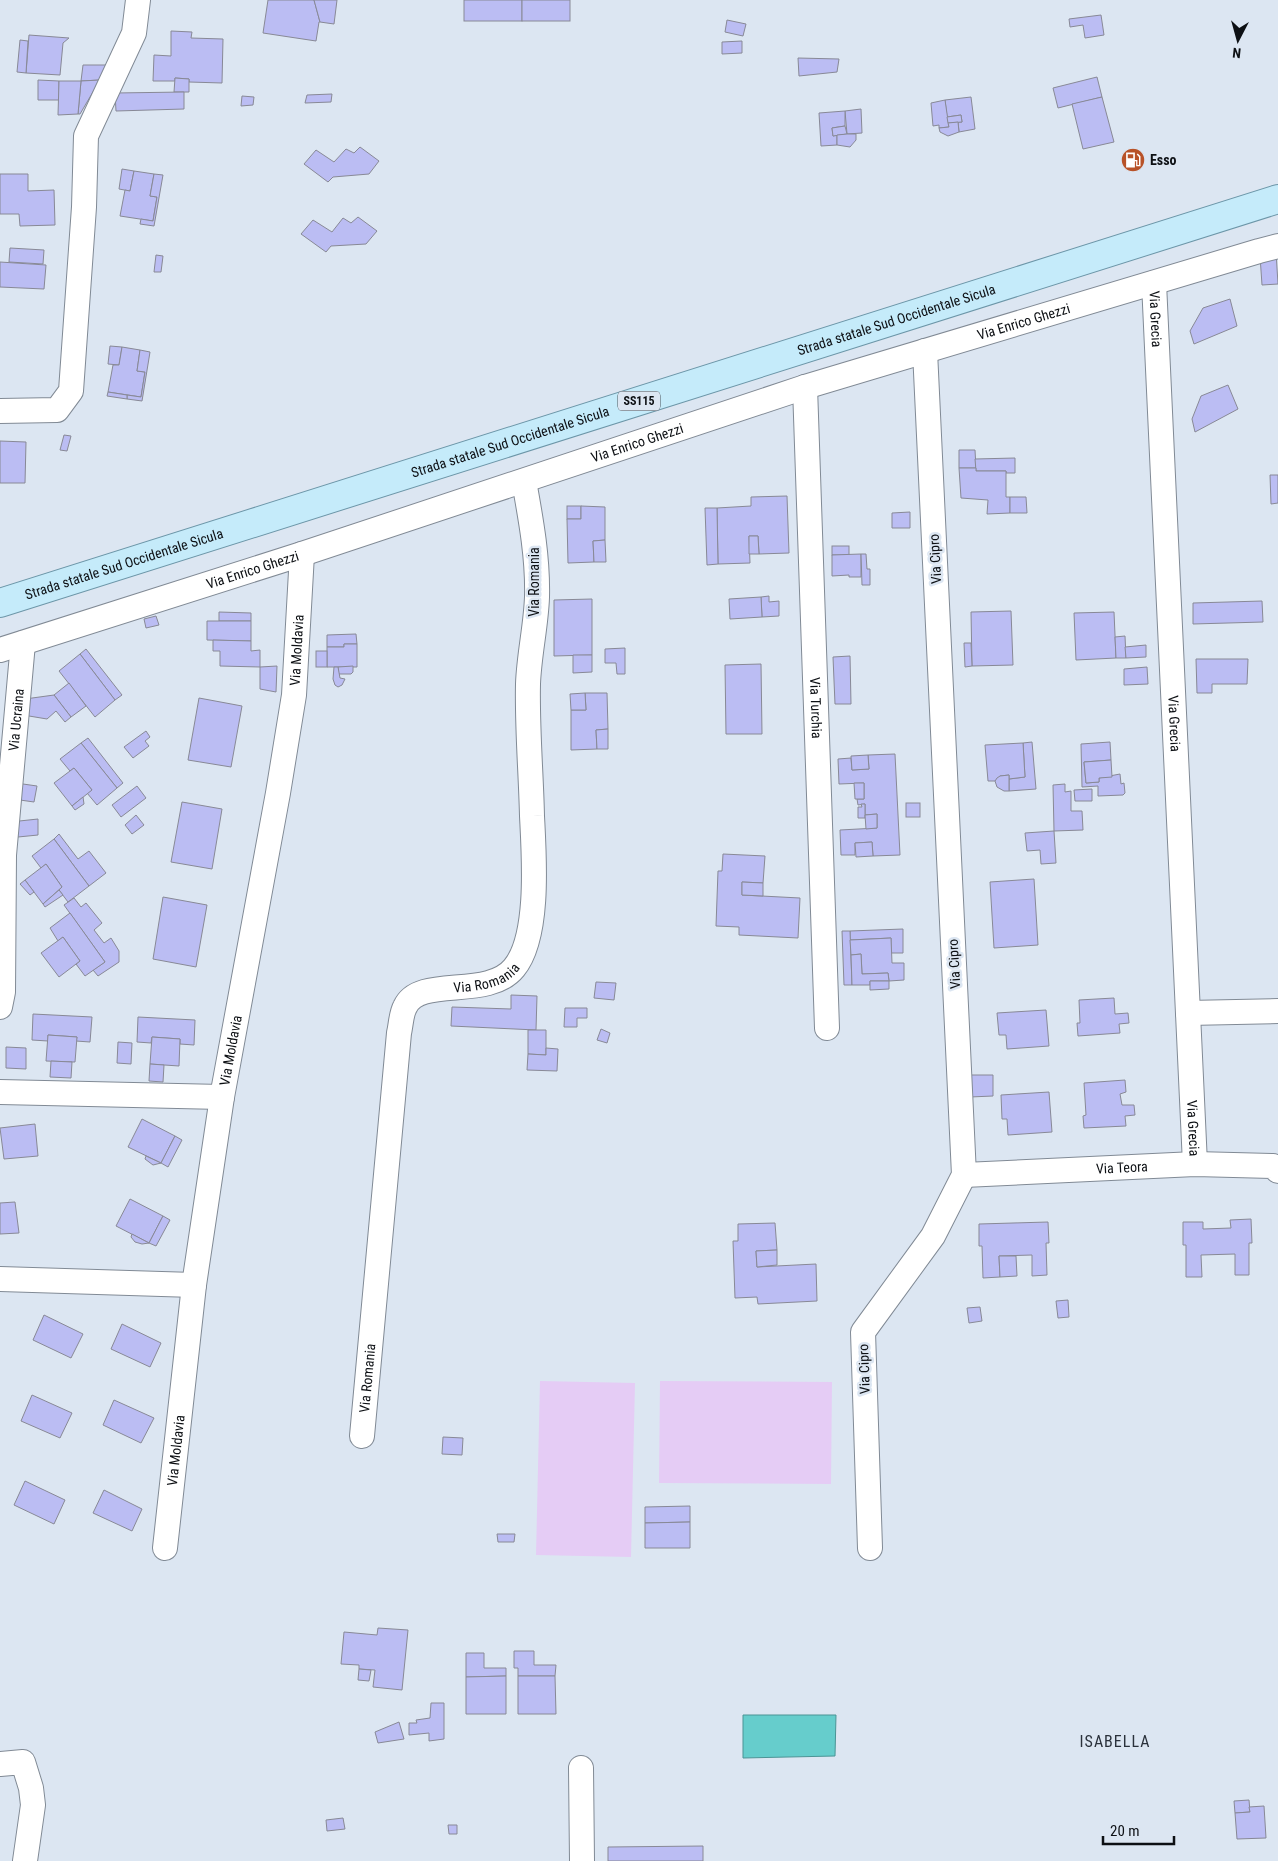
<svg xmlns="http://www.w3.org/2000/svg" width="1278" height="1861" viewBox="0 0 1278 1861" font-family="'Roboto Condensed',sans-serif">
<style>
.green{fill:#e5ccf5}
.water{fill:#66cdcc;stroke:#4b9495}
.building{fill:#bbbdf3;stroke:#888996}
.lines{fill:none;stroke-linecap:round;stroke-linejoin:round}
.minor-casing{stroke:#818a95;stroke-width:26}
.major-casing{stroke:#6c96a8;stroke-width:30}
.minor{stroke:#fff;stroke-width:24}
.major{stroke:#c5ebfa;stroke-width:28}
.labels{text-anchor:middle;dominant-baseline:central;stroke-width:5;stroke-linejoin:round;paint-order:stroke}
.shield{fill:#dce6f2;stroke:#4b5057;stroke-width:1}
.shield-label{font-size:12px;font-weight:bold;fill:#0d1014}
.poi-label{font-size:14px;font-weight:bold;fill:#0d1014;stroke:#dce6f2;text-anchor:start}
.street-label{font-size:14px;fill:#0d1014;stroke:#dce6f2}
.quarter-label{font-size:16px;letter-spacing:1px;fill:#2a313b;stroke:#dce6f2}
</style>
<rect width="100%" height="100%" fill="#dce6f2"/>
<g class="green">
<polygon points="540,1381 635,1383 631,1557 536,1555"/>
<polygon points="660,1381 832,1382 831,1484 659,1483"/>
</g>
<polygon class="water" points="743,1715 836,1715 835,1756 743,1758"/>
<g class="building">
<polygon points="268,0 314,0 320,22 319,22 316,41 263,33"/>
<polygon points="314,0 337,0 334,24 320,22"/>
<rect x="464" y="0" width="58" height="21"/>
<rect x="522" y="0" width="48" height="21"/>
<polygon points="1101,15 1104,35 1085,38 1083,25 1070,27 1069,19"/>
<polygon points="727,20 746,24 743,36 725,32"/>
<polygon points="171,31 192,32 191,38 223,39 222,83 189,82 189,79 175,78 175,81 153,81 154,55 171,56"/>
<polygon points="29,35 69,38 63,43 60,75 26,73"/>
<polygon points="20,40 28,41 26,73 17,72"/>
<polygon points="742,41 742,53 722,54 722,42"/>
<polygon points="798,58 839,59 837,72 799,76"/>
<polygon points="83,65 109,65 100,80 81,81"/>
<polygon points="1097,77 1102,97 1058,108 1053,88"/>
<polygon points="175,78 189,79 189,92 174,92"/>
<polygon points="38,80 59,81 59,100 38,100"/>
<polygon points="100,80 80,114 78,114 81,81"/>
<polygon points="59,81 81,81 78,114 58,115"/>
<polygon points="184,92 184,109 116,111 115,93"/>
<polygon points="332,94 331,102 305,103 307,95"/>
<polygon points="242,96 254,97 253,105 241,106"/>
<polygon points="971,97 975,129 959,132 958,122 962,122 961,115 947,117 945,100"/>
<polygon points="1102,97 1114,142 1083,149 1072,104"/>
<polygon points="945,100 949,127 939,128 939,125 933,126 931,103"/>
<polygon points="861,109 862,133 847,134 845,111"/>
<polygon points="845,111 845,126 832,128 833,136 837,135 837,145 821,146 819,113"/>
<polygon points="961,115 962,122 948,123 947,117"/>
<polygon points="958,122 959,132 948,136 940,132 939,128 949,127 948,123"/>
<polygon points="845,126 847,134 833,136 832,128"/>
<polygon points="847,134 856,134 856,140 850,147 837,145 837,135"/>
<polygon points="360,147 379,161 369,174 333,177 328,182 304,164 316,150 334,162 346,149 354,153"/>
<polygon points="122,169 134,171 130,191 119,189"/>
<polygon points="134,171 154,174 150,196 157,197 153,221 120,216 125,190 130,191"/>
<polygon points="0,174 28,174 28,191 54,190 55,225 20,226 19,214 0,214"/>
<polygon points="154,174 163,175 154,226 140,224 141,219 153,221 157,197 150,196"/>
<polygon points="358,217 377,231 366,244 331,246 326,252 301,234 313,220 332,232 343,218 351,223"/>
<polygon points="10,248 44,250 43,264 9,262"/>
<polygon points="1276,252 1278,284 1262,285 1260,256"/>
<polygon points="156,255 163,256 161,272 154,272"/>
<polygon points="0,262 46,265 44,289 0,287"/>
<polygon points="1230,299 1237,326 1194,344 1190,331 1203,308"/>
<polygon points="110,346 122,347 119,365 108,364"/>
<polygon points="122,347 140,350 137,371 145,372 141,397 108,392 113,365 119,365"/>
<polygon points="140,350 150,352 142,401 127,399 127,395 141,397 145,372 137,371"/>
<polygon points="1228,385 1238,409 1195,432 1192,419 1201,396"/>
<polygon points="108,392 127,395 127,399 107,396"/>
<polygon points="64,435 71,436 67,451 60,450"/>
<polygon points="0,441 26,442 25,483 0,483"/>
<polygon points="959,450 975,450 976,468 959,468"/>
<polygon points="1015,458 1015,473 1006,473 1006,471 976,471 975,459"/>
<polygon points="959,468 976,468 976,471 1006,471 1006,497 1010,497 1010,513 987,514 988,500 961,498"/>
<polygon points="1270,475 1278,475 1278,503 1271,504"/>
<polygon points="787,496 789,553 759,554 758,536 749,536 750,563 718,564 717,508 751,506 751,497"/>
<polygon points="1010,497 1026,497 1027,513 1010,513"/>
<rect x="567" y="506" width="14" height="13"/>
<polygon points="581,506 605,507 605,540 593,541 594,562 568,563 567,519 581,519"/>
<polygon points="705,508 717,508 718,564 707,565"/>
<polygon points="910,512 910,528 892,528 892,513"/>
<polygon points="749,536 758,536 759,554 749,554"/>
<polygon points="605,540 606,562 594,562 593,541"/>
<rect x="832" y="546" width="17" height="9"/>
<polygon points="861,554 861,577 849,577 849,575 832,576 832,555"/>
<polygon points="861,554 866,554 867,569 870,569 870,585 862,585"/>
<polygon points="769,596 769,602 779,601 779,616 762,617 761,597"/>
<polygon points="761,597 762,617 730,619 729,599"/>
<polygon points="592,599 592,655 554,656 554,600"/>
<polygon points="1262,601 1263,622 1193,624 1193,603"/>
<polygon points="1011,611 1013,665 972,666 971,612"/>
<polygon points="219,612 251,613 251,621 219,621"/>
<polygon points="1114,612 1116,658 1076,660 1074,613"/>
<polygon points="156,616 159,625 146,628 144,619"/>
<polygon points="207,621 251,621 251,641 207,640"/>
<polygon points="356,634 357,644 344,644 344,647 327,647 327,635"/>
<polygon points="1125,636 1126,658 1116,658 1115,637"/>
<polygon points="213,640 251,641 251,651 260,650 260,667 220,666 220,651 213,651"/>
<polygon points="964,643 971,643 972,666 965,667"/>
<polygon points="344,644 357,644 357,667 327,667 327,647 344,647"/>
<polygon points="1146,645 1146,657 1126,658 1125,647"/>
<polygon points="625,648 625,674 617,674 616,663 605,663 605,649"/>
<polygon points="86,649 122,695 115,700 80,654"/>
<rect x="316" y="651" width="11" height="16"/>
<polygon points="80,654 115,700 95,717 59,671"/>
<polygon points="573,655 592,655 592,672 573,673"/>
<polygon points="850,656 851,704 835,704 833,657"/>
<polygon points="1196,659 1248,659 1247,684 1212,684 1212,693 1197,693"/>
<polygon points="761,664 762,734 726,734 725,665"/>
<polygon points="277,666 276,692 260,689 260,667"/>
<polygon points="353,666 353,672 351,674 338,674 338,667"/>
<polygon points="334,667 338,667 340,678 345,679 342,685 338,687 335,685 333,679"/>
<polygon points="1147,667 1148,684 1124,685 1124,669"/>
<polygon points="69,683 86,706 71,717 54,695"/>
<polygon points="585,693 607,693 608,729 596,730 597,749 571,750 571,710 586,710"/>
<polygon points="585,693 586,710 571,710 570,694"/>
<polygon points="54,695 71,717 65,722 56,711 47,719 23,715 25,699"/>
<polygon points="199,698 242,706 231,767 188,760"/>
<polygon points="608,729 608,749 597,749 596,730"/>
<polygon points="146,731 150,737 145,741 149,746 133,758 124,747"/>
<polygon points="88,738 123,783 117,788 81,743"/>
<polygon points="1032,742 1036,789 1009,791 1009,779 1025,777 1023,743"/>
<polygon points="1110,742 1111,760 1084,762 1086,783 1099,782 1099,778 1120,774 1121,784 1124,783 1125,793 1123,795 1098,796 1098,786 1082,787 1081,744"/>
<polygon points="81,743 117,788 97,805 87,793 92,790 74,768 70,771 60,759"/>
<polygon points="1023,743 1025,777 1009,779 1009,775 1000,776 995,781 988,781 985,745"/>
<polygon points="895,754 900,855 873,856 872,842 855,843 855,855 841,855 840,830 877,828 877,814 865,815 865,804 858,805 857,799 864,799 864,783 839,784 838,759 851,758 852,770 869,769 868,755"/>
<polygon points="868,755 869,769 852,770 851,756"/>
<polygon points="1111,760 1112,777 1099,778 1099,782 1086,783 1084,762"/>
<polygon points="74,768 92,790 72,806 54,783"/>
<polygon points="1009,775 1009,791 1004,791 997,787 995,781 997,778 1000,776"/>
<polygon points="16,783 37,786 34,802 13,799"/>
<polygon points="854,783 864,783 864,799 855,799"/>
<polygon points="1065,784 1065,792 1071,791 1071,811 1082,811 1083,830 1054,831 1053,785"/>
<polygon points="137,786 146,798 121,817 112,805"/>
<polygon points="1092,789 1092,801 1075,801 1074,790"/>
<polygon points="83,797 84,804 75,810 72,806"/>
<polygon points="182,802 222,809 212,869 171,862"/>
<rect x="906" y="803" width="14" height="14"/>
<polygon points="861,804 865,804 865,818 858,818 858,807 862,807"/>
<polygon points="877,814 877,828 866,829 865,815"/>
<polygon points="136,815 144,825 132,834 125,825"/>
<polygon points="38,819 38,835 8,838 10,822"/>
<polygon points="1054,831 1056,863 1041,864 1040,850 1027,851 1025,833"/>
<polygon points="59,834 78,859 89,851 106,873 89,886 54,839"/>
<polygon points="54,839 89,886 68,902 59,890 62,887 46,864 41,868 32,856"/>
<polygon points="872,842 873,856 856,857 855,843"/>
<polygon points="723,854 765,856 763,883 742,882 742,895 800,898 798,938 739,935 739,927 716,926 718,871 722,871"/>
<polygon points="46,864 62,887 43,904 25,880"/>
<polygon points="1034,879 1038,945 994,948 990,882"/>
<polygon points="25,880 34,892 30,895 20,884"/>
<polygon points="742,882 763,883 763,896 742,895"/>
<polygon points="59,890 63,895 45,907 43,904"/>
<polygon points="163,897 207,905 196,967 153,959"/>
<polygon points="74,898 81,907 86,903 102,923 94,930 104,943 111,938 119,951 119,962 98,976 93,970 105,962 64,905"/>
<polygon points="70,913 105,962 85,976 76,964 80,961 63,937 58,941 50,928"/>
<polygon points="903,929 903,953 891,953 891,938 850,940 850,931"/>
<polygon points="842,931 850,931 852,985 844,985"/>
<polygon points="63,937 80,961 59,977 41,953"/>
<polygon points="891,938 892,963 904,963 904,980 889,981 888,973 862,974 861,954 851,955 850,940"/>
<polygon points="861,954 862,974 888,973 889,981 870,981 870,985 852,985 851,955"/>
<polygon points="870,981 889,981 889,989 870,990"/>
<polygon points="596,982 616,983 614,1000 594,998"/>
<polygon points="511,995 537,996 536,1030 451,1026 452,1007 511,1009"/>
<polygon points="1114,998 1115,1014 1128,1013 1129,1023 1119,1024 1120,1033 1078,1036 1077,1023 1080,1023 1079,1000"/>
<polygon points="565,1008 587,1008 587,1018 577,1018 577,1027 564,1027"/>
<polygon points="1046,1010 1049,1046 1007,1049 1006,1035 999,1035 997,1013"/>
<polygon points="33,1014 92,1017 90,1042 76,1041 77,1037 48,1035 48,1041 32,1040"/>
<polygon points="138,1017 195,1020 194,1045 180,1044 180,1039 152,1037 151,1043 137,1042"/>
<polygon points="601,1029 610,1033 607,1043 597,1040"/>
<polygon points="528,1030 546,1030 546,1055 528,1054"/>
<polygon points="48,1035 77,1037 75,1062 46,1061"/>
<polygon points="152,1037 180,1039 179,1066 150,1064"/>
<polygon points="118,1042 132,1043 131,1064 117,1063"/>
<polygon points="6,1047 26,1048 26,1069 6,1068"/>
<polygon points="546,1048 558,1049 557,1071 527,1070 528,1054 546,1055"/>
<polygon points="51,1061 72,1062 71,1078 50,1077"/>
<polygon points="150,1064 164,1065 163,1082 149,1081"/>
<polygon points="969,1075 993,1075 993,1096 970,1097"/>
<polygon points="1125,1080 1126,1092 1120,1094 1122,1105 1134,1105 1135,1115 1125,1116 1126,1126 1084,1128 1083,1116 1086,1115 1084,1083"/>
<polygon points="1049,1092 1052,1132 1008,1135 1007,1119 1002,1119 1001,1095"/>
<polygon points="142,1119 175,1136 161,1163 128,1147"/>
<polygon points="35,1124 38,1156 4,1159 0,1128"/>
<polygon points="175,1136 182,1140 168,1167 161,1163"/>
<polygon points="146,1156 161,1163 153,1165 145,1159"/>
<polygon points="130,1199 163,1216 149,1243 116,1226"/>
<polygon points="15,1202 19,1233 0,1234 0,1203"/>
<polygon points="163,1216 170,1220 156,1246 149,1243"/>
<polygon points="1251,1219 1252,1243 1249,1243 1249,1275 1235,1275 1235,1254 1201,1255 1202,1277 1186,1277 1186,1245 1183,1245 1183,1222 1203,1222 1203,1229 1231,1228 1230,1220"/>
<polygon points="1048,1222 1049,1243 1046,1243 1047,1275 1032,1276 1032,1255 999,1256 1000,1277 983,1278 982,1246 979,1246 979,1224"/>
<polygon points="775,1223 777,1250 756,1251 757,1267 816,1264 817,1301 758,1304 757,1297 735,1298 733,1241 738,1241 738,1224"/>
<polygon points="132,1234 149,1243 142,1244 135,1242 131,1237"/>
<polygon points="777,1250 777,1265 757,1267 756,1251"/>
<polygon points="999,1256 1016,1256 1017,1276 1000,1277"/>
<polygon points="1068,1300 1069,1317 1058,1318 1056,1301"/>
<polygon points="980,1307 982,1321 969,1323 967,1308"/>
<polygon points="44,1315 83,1334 71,1358 33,1340"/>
<polygon points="122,1324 161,1343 150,1367 111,1349"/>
<polygon points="32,1395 72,1413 60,1438 21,1421"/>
<polygon points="114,1400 154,1418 141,1443 103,1425"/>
<polygon points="443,1437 463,1438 462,1455 442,1454"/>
<polygon points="25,1481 65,1500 54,1524 14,1505"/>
<polygon points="104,1490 142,1509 132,1531 93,1513"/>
<polygon points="690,1506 690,1522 645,1523 645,1507"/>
<polygon points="690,1522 690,1548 645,1548 645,1523"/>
<polygon points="497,1534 515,1534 514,1542 498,1542"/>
<polygon points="378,1628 408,1630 402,1690 373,1687 375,1670 359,1669 359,1665 341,1664 344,1632 377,1635"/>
<polygon points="514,1651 534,1651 534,1665 556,1665 555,1676 518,1676 518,1668 514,1668"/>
<polygon points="466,1653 484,1653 484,1668 506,1668 506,1676 466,1677"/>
<polygon points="359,1669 371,1670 369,1681 358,1680"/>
<polygon points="506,1676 506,1714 466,1714 466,1677"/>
<polygon points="518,1676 555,1676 556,1714 518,1714"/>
<polygon points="431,1703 444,1703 444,1739 429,1741 429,1733 409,1735 409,1723 417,1723 416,1720 430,1718"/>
<polygon points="399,1722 404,1739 378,1743 375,1732"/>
<polygon points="1249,1800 1250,1812 1235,1813 1234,1801"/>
<polygon points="1264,1806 1266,1838 1237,1839 1235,1813 1250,1812 1249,1807"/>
<polygon points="343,1818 345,1829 327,1831 326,1820"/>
<polygon points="448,1825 457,1825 457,1834 449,1834"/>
<polygon points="703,1846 703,1861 608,1861 608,1847"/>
</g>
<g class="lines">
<g class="minor-casing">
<g id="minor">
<path id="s1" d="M1154 283 1195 1164"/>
<path id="s2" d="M805 387 827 1028"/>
<polyline points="0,411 57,410 71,391 84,207 86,136 134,33 138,0"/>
<path id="s3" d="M0 650 302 554 805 387 1259 251 1278 246"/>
<path id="s4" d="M0 1007 3 992 4 855 23 643"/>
<polyline points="1188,1013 1278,1011"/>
<polyline points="0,1092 222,1097"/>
<path id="s5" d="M964 1175 1195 1164 1273 1166 1278 1171"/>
<polyline points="0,1279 194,1285"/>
<path id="s6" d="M362 1436 399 1033C401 1025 401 1014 405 1007 419 975 488 1000 514 968 540 937 534 856 532 816 531 772 527 728 528 684 529 655 536 626 537 597 538 558 531 520 524 481"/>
<path id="s7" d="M165 1548 194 1285 222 1097 278 793 294 695 302 554"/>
<polyline points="870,1548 863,1332 933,1236 964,1175 925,351"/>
<polyline points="0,1764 23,1762 31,1788 33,1805 25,1861"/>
<polyline points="581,1768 582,1861"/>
</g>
</g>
<g class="major-casing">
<g id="major">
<path id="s8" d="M0 603 1278 199"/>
</g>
</g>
<use href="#minor" class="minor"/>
<use href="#major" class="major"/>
</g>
<defs>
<g id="fuel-disc" transform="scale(1.25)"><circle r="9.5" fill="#b85228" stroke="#dce6f2"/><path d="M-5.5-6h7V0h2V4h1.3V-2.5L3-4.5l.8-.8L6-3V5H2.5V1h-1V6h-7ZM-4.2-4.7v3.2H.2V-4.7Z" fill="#fff"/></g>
</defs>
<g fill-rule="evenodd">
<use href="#fuel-disc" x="1133" y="160"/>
</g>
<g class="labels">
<rect class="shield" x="618" y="391.5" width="42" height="19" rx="4"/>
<g class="shield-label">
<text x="639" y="401">SS115</text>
</g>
<g class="poi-label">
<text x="1150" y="160">Esso</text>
</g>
<g class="street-label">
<text stroke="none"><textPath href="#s1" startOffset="36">Via Grecia</textPath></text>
<text stroke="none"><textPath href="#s8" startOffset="940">Strada statale Sud Occidentale Sicula</textPath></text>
<text stroke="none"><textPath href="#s3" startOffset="1075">Via Enrico Ghezzi</textPath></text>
<text stroke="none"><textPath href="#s8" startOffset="535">Strada statale Sud Occidentale Sicula</textPath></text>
<text stroke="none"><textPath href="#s3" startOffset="670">Via Enrico Ghezzi</textPath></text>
<text transform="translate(935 559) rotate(-93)">Via Cipro</text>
<text stroke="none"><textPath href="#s8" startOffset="130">Strada statale Sud Occidentale Sicula</textPath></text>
<text stroke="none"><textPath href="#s3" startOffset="265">Via Enrico Ghezzi</textPath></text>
<text transform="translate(534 582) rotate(-90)">Via Romania</text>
<text stroke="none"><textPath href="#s7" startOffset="908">Via Moldavia</textPath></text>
<text stroke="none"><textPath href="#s2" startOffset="321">Via Turchia</textPath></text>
<text stroke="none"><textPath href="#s4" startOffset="288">Via Ucraina</textPath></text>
<text stroke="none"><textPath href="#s1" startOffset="441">Via Grecia</textPath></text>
<text transform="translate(954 964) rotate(-93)">Via Cipro</text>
<text stroke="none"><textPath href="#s6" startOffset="521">Via Romania</textPath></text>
<text stroke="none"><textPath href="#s7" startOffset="502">Via Moldavia</textPath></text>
<text stroke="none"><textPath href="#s1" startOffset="846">Via Grecia</textPath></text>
<text stroke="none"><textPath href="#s5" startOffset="158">Via Teora</textPath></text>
<text transform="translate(864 1369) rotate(-92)">Via Cipro</text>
<text stroke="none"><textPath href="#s6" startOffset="58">Via Romania</textPath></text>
<text stroke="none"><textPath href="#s7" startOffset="98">Via Moldavia</textPath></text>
</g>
<g class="quarter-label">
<text x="1115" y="1741">ISABELLA</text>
</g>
</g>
<g transform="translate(1238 40) rotate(186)" stroke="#dce6f2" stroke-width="4" paint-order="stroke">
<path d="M0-4L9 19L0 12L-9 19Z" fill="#0d1014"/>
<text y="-8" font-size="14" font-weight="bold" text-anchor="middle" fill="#0d1014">N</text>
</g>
<path d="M1103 1836v8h71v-8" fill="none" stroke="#0d1014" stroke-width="2.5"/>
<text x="1110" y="1836" font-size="15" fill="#0d1014" stroke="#dce6f2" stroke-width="4" paint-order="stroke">20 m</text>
</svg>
